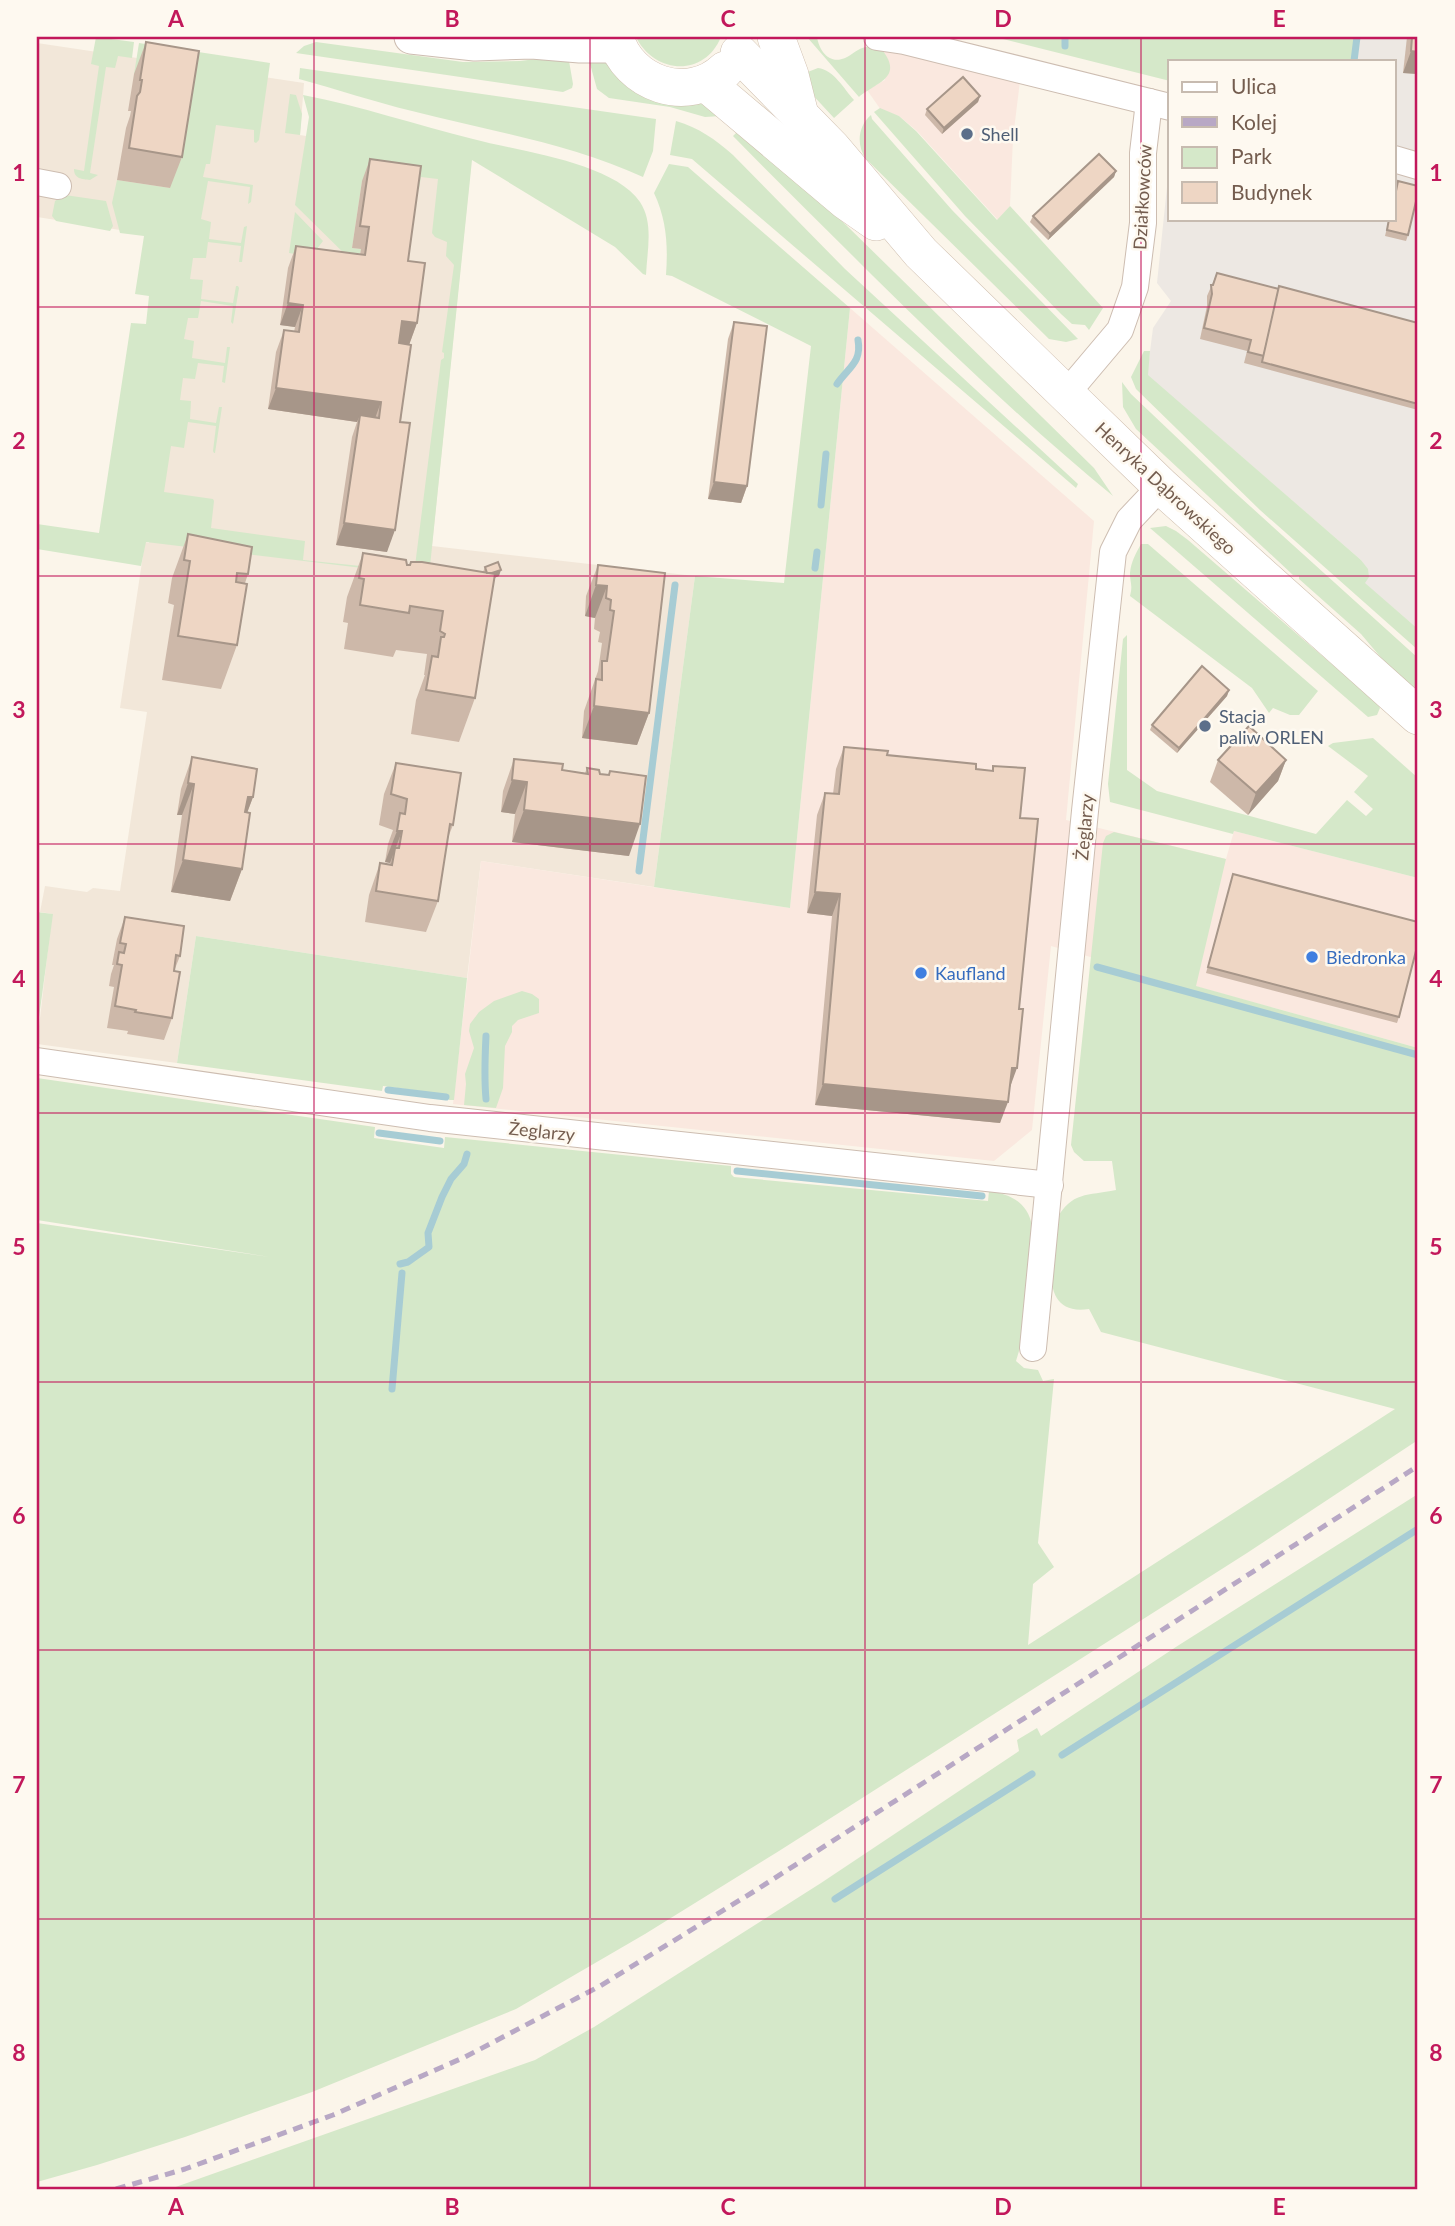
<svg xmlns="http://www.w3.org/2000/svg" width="1455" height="2226" viewBox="0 0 1455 2226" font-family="Lato,sans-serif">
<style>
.residential{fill:#f2e7d9}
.commercial{fill:#fae8df}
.industrial{fill:#ede8e3}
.green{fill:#d5e8c9}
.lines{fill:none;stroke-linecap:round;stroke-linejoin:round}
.stream{stroke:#a7ccd4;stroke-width:7}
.minor-casing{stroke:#cdbdb1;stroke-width:28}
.tertiary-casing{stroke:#cdbdb1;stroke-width:35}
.secondary-casing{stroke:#cfbeae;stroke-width:38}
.minor{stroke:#fff;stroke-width:26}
.tertiary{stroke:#fff;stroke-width:33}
.secondary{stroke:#fff;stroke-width:37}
.rail{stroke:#b8a8c5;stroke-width:5;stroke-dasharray:10 7;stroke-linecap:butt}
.wall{fill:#cdb8a9}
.shaded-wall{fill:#a79689}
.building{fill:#eed6c4;stroke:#a79689;stroke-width:2}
.grid{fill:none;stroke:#c2185b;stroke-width:2;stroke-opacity:0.55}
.service-dot{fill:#5c6f8a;stroke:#fef9f0;stroke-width:2.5}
.shop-dot{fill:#3f7fe0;stroke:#fef9f0;stroke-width:2.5}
.labels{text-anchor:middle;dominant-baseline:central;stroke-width:5;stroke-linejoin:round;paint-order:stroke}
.service-label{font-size:18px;fill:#4e5e75;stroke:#fef9f0;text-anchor:start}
.street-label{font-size:18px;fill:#745d4f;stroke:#fef9f0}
.shop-label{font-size:18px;fill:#366cbe;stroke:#fef9f0;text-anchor:start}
.neatline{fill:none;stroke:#c2185b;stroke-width:2.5}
.grid-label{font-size:23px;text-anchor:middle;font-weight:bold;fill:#c2185b}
</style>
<rect width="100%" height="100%" fill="#fbf5ea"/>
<polygon class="residential" points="37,43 304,83 300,135 402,152 471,166 432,546 695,576 654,887 481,861 467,978 196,936 177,1063 37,1044 52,914 40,912 45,886 87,892 93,888 120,891 147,712 120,708 145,542 149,543 184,240 37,217"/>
<g class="commercial">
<polygon points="879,48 1020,81 1013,138 1010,206 998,220 917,131 899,116 881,110 867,90 885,80"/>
<polygon points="850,308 1094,521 1066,820 1226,859 1234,831 1418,878 1418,1048 1051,946 1032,1130 994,1161 453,1104 481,861 790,908"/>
</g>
<polygon class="industrial" points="1359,37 1418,37 1418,629 1364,583 1367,569 1361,560 1147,375 1153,328 1171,301 1157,283 1167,187 1170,180 1170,219 1394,219 1394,61 1357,61"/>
<g class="green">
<path d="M96 37 134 42 132 58 118 56 115 68 106 67 90 173 98 175 90 180C82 179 74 179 74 169L84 171 99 66 91 64Z"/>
<path d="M636 37H721C704 78 654 74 636 37Z"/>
<path d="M807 37H817C819 50 829 65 845 58 852 55 858 48 866 47 872 46 878 49 883 51 903 78 877 82 859 97Z"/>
<polygon points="995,37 1359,37 1357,61 1170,61 1170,81"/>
<polygon points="316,42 463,62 520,61 568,55 573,84 572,88 563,92 296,53 304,46"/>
<path d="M139 43 270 63 259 140 256 143 254 142V130L216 125 210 164H206L203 177 253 185 251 202 248 204 250 187 208 181 201 219 211 222 209 239 241 243 244 227 247 226 242 262H239L241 246 208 242 206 258H193L190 279 203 280 201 299 233 303 236 286H238L239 288 233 324 231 322 233 306 201 301 198 318H188L184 339 194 341 192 358 225 363 227 347H230L225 383 222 382 224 366 198 363 195 379 183 378 180 400 191 401 190 419 216 423 219 407H222L215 453H214L213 451 216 426 188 422 184 448 171 446 164 492 213 499 214 501 211 528 305 541 303 560 418 572 415 566 441 360 444 358V353L442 352 454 265 446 256 447 242 435 237 432 233 438 179 421 177 419 189 362 181 352 248 361 249 358 267 295 205 309 117 303 95C361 106 416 125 473 139 517 151 613 162 640 202 654 223 647 251 646 275L643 274 615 247 472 160 429 576 146 542 141 566 37 549V524L99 533 131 323 146 324 149 296 135 294 144 236 120 233 112 203 117 180 170 188 134 74Z"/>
<polygon points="587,53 695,95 721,116 705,117 670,107 609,98 597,89"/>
<path d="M300 68 656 119 653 151 643 177C570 143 489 131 412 111 374 102 337 89 299 79Z"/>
<path d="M818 68C834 70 844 89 854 100L834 118 809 91 800 75Z"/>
<polygon points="290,94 296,95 302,114 300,135 285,133"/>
<polygon points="880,108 899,116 916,131 997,220 1010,206 1103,308 1089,330 1085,325 1072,324 1061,314 965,216 874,112"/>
<path d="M871 115 872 119 952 210 1078 339 1066 342 1049 339 866 159C856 145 858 126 871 115Z"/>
<path d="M676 121C699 128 715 139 733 155L845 269 1078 484 1076 488 692 159 670 155Z"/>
<path d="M744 125 1094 468 1113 496C1029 427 950 352 873 276 826 229 779 183 733 136Z"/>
<path d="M669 164 688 167 850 308 790 908 654 887 695 576 784 583 811 346 672 276 666 275C668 246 667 221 654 193Z"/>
<polygon points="65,195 106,201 113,226 110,231 56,221 52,216 55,201"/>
<polygon points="295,212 323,241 316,250 314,257 289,253"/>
<polygon points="1144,351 1150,351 1148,375 1361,560 1368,569 1369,577 1365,583 1418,629 1418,650 1260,510 1136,389 1131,377"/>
<polygon points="1122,382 1131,394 1230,488 1418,658 1418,692 1394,673 1361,634 1299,579 1299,576 1293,575 1136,429 1123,407"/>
<polygon points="1166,526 1176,531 1188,540 1378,704 1380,708 1377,715 1368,717 1150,528"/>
<path d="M1141 544H1148L1318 691 1299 715H1290L1273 708 1269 713 1252 688 1130 596C1133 585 1130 583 1130 573 1131 562 1136 553 1141 544Z"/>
<polygon points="1127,635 1127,770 1157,791 1316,834 1347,800 1366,816 1373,809 1354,792 1368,776 1328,746 1333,743 1373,738 1418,778 1418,878 1234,831 1233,834 1110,802 1108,784 1123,639"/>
<path d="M1114 832 1226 859 1196 986 1418 1048V1440L1247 1553 779 1851 645 1934 516 2009 312 2092 185 2137 97 2165 37 2182V1223L270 1257 37 1220V1078L375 1127 374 1138 444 1148 445 1137 731 1166V1174L734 1177 988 1201 989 1191C1011 1194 1028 1203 1032 1226L1022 1341 1016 1361 1024 1368 1038 1370 1043 1381 1054 1379 1038 1543 1054 1567 1033 1584 1028 1645 1395 1409 1101 1332 1089 1309C1036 1317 1053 1254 1056 1220 1072 1191 1087 1196 1116 1190L1112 1161H1084L1074 1152 1071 1145 1103 843 1106 836Z"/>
<polygon points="37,912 53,914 37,1032"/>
<polygon points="196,936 467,978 454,1100 449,1100 449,1095 383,1086 382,1091 177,1063"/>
<polygon points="522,991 532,994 539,999 539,1013 518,1020 512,1026 512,1032 505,1046 503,1088 496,1108 464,1105 466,1084 465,1074 474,1048 469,1031 470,1024 479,1012 494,1001"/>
<polygon points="1418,1494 1418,2189 170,2189 535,2060 594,2027 821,1883 1019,1751 1017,1740 1037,1728 1041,1736 1179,1645"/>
</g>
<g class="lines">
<g class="stream">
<polyline points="1065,46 1065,37"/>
<polyline points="1354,61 1357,37"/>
<path d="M837 384C849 367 862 362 858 340"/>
<polyline points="821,505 826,454"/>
<polyline points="815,568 817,552"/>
<polyline points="639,871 675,585"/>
<polyline points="1097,967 1418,1055"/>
<polyline points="388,1090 446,1097"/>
<path d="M486 1099C484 1078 485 1056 486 1036"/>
<polyline points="379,1133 440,1141"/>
<polyline points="737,1171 982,1196"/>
<polyline points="400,1264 408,1262 429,1247 428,1233 442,1197 451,1179 464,1164 467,1154"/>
<polyline points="392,1389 402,1273"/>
<polyline points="1062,1755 1418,1529"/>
<polyline points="835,1899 1032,1774"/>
</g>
<g class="minor-casing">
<g id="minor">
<polyline points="877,37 904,41 1170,107"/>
<polyline points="1394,159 1418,166"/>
<polyline points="37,182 58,186"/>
<polyline points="1066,394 1120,330 1135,287 1143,223 1143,153 1149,102"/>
<polyline points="37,1061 430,1118 1050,1185"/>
<polyline points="1033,1348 1085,811 1113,552 1129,520 1161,486"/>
</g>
</g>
<g class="tertiary-casing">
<polyline id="tertiary" points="411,37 475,44 532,42 580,46 618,46"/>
</g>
<g class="secondary-casing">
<g id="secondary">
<path d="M615 37C628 84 688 105 725 70"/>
<polyline points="776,37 790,75 799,111"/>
<polyline points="739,53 832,148 921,253 1066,394 1161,486 1418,716"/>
<polyline points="706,83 846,201 876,222"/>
</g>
</g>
<use href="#minor" class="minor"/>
<use href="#tertiary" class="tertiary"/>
<use href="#secondary" class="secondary"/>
<polyline class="rail" points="116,2189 185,2169 333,2115 465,2057 600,1986 753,1892 1418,1466"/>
</g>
<g class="wall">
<polygon points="1407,37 1418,37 1418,74 1403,73"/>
<polygon points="146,42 182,157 170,188 117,180 126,128 130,116 131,111 128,111 134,74"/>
<polygon points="980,96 978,102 942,134 925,115 927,109"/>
<polygon points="370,159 408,261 417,323 409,345 387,552 336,545 352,437 357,422 268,409 276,352 284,330 294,332 295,327 280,325 288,268 296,246 360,255 361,249 352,248 362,181"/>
<polygon points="1116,171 1114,177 1048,240 1030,222 1033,216"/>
<polygon points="1398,181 1408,235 1406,241 1385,236 1389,219 1394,219 1394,198"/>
<polygon points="1217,273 1278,289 1418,323 1418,410 1244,363 1247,351 1200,339 1207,306 1207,296"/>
<polygon points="734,322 747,486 741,503 708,499 728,339"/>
<polygon points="188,534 248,574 245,583 237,645 221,689 162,680 174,605 168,603 172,578"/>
<polygon points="363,553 410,565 483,572 485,567 499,576 494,578 475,698 459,742 411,734 416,700 425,675 424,675 427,654 396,650 393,657 344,649 348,623 343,622 347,597"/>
<polygon points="598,565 665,573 649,713 637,745 582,738 584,711 598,671 602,643 598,642 600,632 594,629 595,618 585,616 586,596"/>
<polygon points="1229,690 1227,696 1177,753 1150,730 1152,725"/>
<polygon points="844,747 887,755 976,769 992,771 993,766 1020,818 1010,1088 1000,1123 815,1105 832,916 807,913 817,815 825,793 833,794 836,769"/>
<polygon points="192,757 253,797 247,813 242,869 230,901 171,892 182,815 177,815 181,789"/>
<polygon points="514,759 562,770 585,773 587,768 600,774 629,856 512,842 515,814 501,812 503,791"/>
<polygon points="1218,760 1286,760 1278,781 1248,815 1210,782"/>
<polygon points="396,763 453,825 447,840 438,901 426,932 365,922 369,895 380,863 389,865 390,863 385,862 388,844 393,830 379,825 384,794"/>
<polygon points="1233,874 1399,1017 1397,1023 1206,973"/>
<polygon points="125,917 180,956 174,971 172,1018 164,1040 127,1034 128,1031 107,1028 114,987 109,986 111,974 114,965 112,965 117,939"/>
</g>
<g class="shaded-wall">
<polygon points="1411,51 1418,52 1418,74 1403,73"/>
<polygon points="980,96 978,102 942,134 944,128"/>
<polygon points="1116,171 1114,177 1048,240 1050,234"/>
<polygon points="288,303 303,305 295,327 280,325"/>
<polygon points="402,321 417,323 409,345 395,343"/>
<polygon points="276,388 381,402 373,424 360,415 357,422 268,409"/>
<polygon points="714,482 747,486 741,503 708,499"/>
<polygon points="344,523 395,530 387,552 336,545"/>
<polygon points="501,570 499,576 486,581 488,575"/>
<polygon points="596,585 607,586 595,618 585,616"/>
<polygon points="1229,690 1227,696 1177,753 1179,748"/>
<polygon points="594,706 649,713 637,745 582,738"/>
<polygon points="1286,760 1278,781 1248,815 1256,793"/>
<polygon points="512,780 527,782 515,814 501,812"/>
<polygon points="188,783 194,784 182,815 177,815"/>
<polygon points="248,797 253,797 241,829"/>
<polygon points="524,810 640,824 629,856 512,842"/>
<polygon points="397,831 402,831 390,863 385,862"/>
<polygon points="183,860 242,869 230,901 171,892"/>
<polygon points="815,892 840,894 832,916 807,913"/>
<polygon points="1012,1068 1017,1068 1009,1090"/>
<polygon points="823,1084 1008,1102 1000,1123 815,1105"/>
</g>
<g class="building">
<polygon points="1412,37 1418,37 1418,52 1411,51"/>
<polygon points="146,42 199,51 182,157 129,148 137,96 140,92 142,80 140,80"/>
<polygon points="963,77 980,96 944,128 927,109"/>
<polygon points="1099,154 1116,171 1050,234 1033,216"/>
<polygon points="370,159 421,166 408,261 425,263 417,323 402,321 399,343 411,345 400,422 410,423 395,530 344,523 360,415 379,418 381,402 276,388 284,330 299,332 303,305 288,303 296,246 365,255 369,227 360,226"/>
<polygon points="1398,181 1418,186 1418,193 1408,235 1387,230 1389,219 1394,219 1394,201"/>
<polygon points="1217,273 1279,289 1264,356 1248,352 1251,340 1204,328 1212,294 1211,285 1213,285"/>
<polygon points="1279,286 1418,323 1418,404 1262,362"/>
<polygon points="734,322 767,326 747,486 714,482"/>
<polygon points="188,534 252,547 248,574 237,573 236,582 247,584 237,645 178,636 190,561 184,560"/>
<polygon points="363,553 406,560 407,565 410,565 411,562 422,562 495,574 475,698 426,690 432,656 438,657 441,637 444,637 445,634 440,631 443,611 410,606 409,613 360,605 364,579 359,578"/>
<polygon points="498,562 501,570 492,573 487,573 485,567"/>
<polygon points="598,565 665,573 649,713 594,706 596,679 602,680 602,661 607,661 614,611 610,610 611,600 606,598 607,586 596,585"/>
<polygon points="1202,666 1229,690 1179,748 1152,725"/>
<polygon points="1249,726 1286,760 1256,793 1218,760"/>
<polygon points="844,747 888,751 887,755 976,764 976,769 993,771 993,766 1025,768 1020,818 1038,819 1019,1009 1023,1009 1017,1068 1012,1068 1008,1102 823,1084 840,894 815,892 825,793 839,794"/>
<polygon points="192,757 257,769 253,797 248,797 245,812 250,813 242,869 183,860 194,784 188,783"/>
<polygon points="514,759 563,764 562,770 588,774 587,768 599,770 600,774 609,775 610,771 646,776 640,824 524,810 527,782 512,780"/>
<polygon points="396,763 461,773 453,825 450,824 438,901 376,891 380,863 392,865 395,848 399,848 402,831 397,831 400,813 405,814 407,799 391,794"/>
<polygon points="1233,874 1418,922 1418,943 1399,1017 1208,967"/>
<polygon points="125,917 184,926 180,956 176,955 174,971 180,972 172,1018 135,1012 136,1010 115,1006 122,965 117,964 119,952 124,953 126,944 120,943"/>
</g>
<path class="grid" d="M314 37V2189M590 37V2189M865 37V2189M1141 37V2189M37 307H1418M37 576H1418M37 844H1418M37 1113H1418M37 1382H1418M37 1650H1418M37 1919H1418"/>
<g class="service-dot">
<circle cx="967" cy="134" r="7"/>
<circle cx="1205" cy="726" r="7"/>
</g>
<g class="shop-dot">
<circle cx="1312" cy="957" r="7"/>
<circle cx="921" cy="973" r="7"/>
</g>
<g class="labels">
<g class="service-label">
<text x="981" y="134">Shell</text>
<text x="1219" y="716">Stacja<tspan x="1219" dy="21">paliw ORLEN</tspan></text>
</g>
<g class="street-label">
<text transform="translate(1142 197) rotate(-87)">Działkowców</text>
<text transform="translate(1166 488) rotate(43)">Henryka Dąbrowskiego</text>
<text transform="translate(1084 827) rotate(-85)">Żeglarzy</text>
<text transform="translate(542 1131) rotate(6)">Żeglarzy</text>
</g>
<g class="shop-label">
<text x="1326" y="957">Biedronka</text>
<text x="935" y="973">Kaufland</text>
</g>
</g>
<rect width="1455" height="2226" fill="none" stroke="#fef9f0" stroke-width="77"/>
<rect x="1168" y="60" width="228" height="161" fill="#fef9f0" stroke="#c7bbb0" stroke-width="2"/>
<rect x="1182" y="82" width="35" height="10" fill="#ffffff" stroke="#c7bbb0" stroke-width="2"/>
<text x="1231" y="94" font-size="21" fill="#745d4f">Ulica</text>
<rect x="1182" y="117" width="35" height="10" fill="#b8a8c5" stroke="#c7bbb0" stroke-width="2"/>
<text x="1231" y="130" font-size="21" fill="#745d4f">Kolej</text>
<rect x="1182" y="147" width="35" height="21" fill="#d5e8c9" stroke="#c7bbb0" stroke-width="2"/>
<text x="1231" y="164" font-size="21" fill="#745d4f">Park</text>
<rect x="1182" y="182" width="35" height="21" fill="#eed6c4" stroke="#c7bbb0" stroke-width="2"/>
<text x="1231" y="200" font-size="21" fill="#745d4f">Budynek</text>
<rect x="38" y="38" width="1378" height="2150" class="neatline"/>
<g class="grid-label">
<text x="176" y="27">A</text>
<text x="452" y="27">B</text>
<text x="728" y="27">C</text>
<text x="1003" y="27">D</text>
<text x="1279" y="27">E</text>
<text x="19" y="181">1</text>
<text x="1436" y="181">1</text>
<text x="19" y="449">2</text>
<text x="1436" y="449">2</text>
<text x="19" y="718">3</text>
<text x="1436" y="718">3</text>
<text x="19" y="987">4</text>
<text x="1436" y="987">4</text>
<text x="19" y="1255">5</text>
<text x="1436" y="1255">5</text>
<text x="19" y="1524">6</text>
<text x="1436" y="1524">6</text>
<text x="19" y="1793">7</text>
<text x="1436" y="1793">7</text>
<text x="19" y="2061">8</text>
<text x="1436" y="2061">8</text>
<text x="176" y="2215">A</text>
<text x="452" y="2215">B</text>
<text x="728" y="2215">C</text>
<text x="1003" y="2215">D</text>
<text x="1279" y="2215">E</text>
</g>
</svg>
